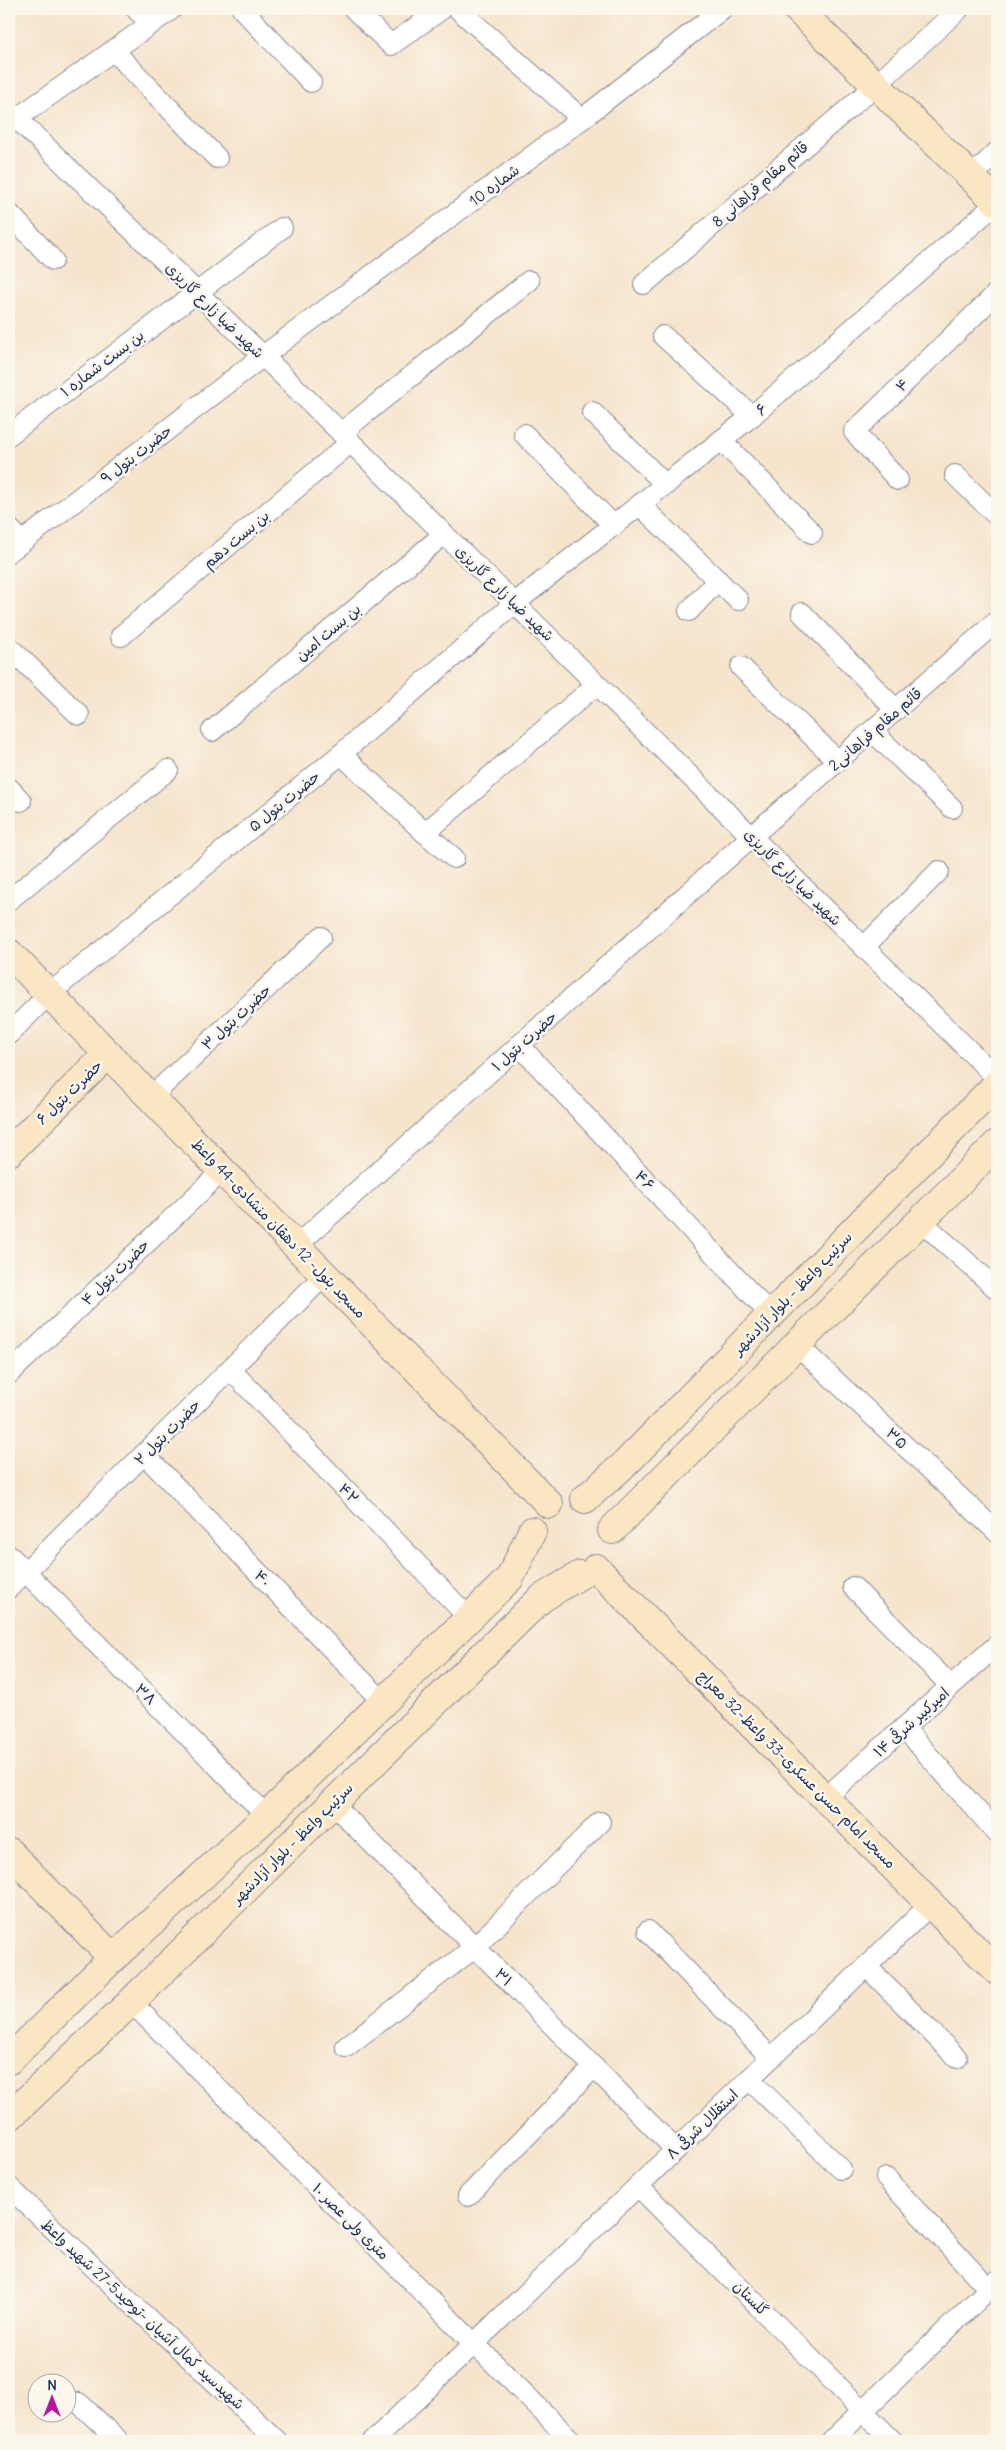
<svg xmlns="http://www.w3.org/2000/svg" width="1006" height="2450" viewBox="0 0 1006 2450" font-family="Delius,'Playpen Sans Arabic',sans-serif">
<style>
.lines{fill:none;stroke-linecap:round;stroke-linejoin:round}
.street-casing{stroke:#888a95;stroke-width:22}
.secondary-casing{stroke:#888a95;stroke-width:30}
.street{stroke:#fff;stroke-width:20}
.secondary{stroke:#fbe6c4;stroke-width:28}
.labels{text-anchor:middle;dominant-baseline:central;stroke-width:5;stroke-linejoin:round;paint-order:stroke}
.street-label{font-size:15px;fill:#1b2f5e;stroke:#fbf7ec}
</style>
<rect width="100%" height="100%" fill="#fbf7ec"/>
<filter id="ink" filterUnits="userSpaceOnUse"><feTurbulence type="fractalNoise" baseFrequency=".02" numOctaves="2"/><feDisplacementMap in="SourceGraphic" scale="10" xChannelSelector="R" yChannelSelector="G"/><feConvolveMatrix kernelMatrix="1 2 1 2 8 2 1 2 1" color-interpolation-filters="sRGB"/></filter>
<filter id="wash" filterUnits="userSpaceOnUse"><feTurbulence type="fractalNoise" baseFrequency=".0096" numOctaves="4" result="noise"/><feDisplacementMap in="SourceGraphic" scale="20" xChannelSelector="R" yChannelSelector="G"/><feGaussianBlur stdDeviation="1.12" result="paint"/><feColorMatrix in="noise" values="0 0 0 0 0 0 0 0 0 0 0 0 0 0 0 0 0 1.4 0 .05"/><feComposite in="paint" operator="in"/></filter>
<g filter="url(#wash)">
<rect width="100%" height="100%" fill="#f6e4cc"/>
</g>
<g filter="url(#ink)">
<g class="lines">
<g class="street-casing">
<g id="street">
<polyline points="136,9 151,24"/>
<polyline points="242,9 311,82"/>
<polyline points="354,9 391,45 442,9"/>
<polyline points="458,9 582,119"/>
<polyline points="113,50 217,158"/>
<polyline points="9,111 263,356 997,1078"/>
<polyline points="9,124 172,9"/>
<polyline points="971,177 997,152"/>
<polyline points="9,213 53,260"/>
<polyline points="644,284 876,85 959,9"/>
<polyline points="663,336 752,416"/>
<polyline points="592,412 666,485"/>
<polyline points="341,433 529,281"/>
<polyline points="524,434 614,526"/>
<polyline points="9,435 282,228"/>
<polyline points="721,440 812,533"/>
<polyline points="955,475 997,516"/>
<polyline points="898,480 854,432 997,293"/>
<polyline points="640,505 738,600"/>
<polyline points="9,528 22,542"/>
<polyline points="9,552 263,356 582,119 722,9"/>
<polyline points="689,611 718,580"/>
<polyline points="802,613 896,710"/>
<polyline points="121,636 351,442"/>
<polyline points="9,647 79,715"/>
<polyline points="741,667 838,761"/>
<polyline points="212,731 444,534"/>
<polyline points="872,731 952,808"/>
<polyline points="341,754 425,833 597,684"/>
<polyline points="9,788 21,801"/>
<polyline points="425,833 454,858"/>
<polyline points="9,900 168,770"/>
<polyline points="864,947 939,871"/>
<polyline points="9,1034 49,994 341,754 515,603 752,416 997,203"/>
<polyline points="519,1045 771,1315"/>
<polyline points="151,1097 321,937"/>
<polyline points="921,1221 997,1289"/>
<polyline points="296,1246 752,836 997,621"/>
<polyline points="797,1345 997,1532"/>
<polyline points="230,1369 468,1617"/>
<polyline points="9,1374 222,1171"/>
<polyline points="144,1454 382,1701"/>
<polyline points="9,1555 267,1816"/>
<polyline points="853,1587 951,1686"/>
<polyline points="9,1588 325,1275"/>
<polyline points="904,1728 997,1833"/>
<polyline points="825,1798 997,1645"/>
<polyline points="333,1804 676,2150"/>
<polyline points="648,1931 771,2058"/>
<polyline points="866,1966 957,2058"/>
<polyline points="131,2002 572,2441"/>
<polyline points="346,2047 475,1947 600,1822"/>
<polyline points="749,2079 841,2169"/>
<polyline points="886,2178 989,2289"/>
<polyline points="638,2186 893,2441"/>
<polyline points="9,2187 277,2441"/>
<polyline points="468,2196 594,2067"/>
<polyline points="79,2403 119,2441"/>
<polyline points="373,2441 931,1904"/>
<polyline points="832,2441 997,2281"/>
</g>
</g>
<g class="secondary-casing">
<g id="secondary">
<polyline points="797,9 997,202"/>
<polyline points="9,953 549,1504"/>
<polyline points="9,1152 108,1054"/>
<polyline points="585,1499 625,1464 997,1084"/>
<polyline points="612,1530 997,1144"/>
<polyline points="596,1568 997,1971"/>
<polyline points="9,1852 113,1958"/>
<polyline points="9,2060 113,1958 267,1816 510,1578 532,1531"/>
<polyline points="9,2117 131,2002 526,1613 542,1598 580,1575"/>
</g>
</g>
<use href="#street" class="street"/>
<use href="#secondary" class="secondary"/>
</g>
</g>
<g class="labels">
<g class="street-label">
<text transform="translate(760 184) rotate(-41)">8 قائم مقام فراهانی</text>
<text transform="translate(494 185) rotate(-37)">شماره 10</text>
<text transform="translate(215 310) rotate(44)">شهید ضیا زارع گاریزی</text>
<text transform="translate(102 363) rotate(-37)">بن بست شماره ۱</text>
<text transform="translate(902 385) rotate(-44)">۴</text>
<text transform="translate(761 409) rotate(-41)">۶</text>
<text transform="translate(136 454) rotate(-38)">حضرت بتول ۹</text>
<text transform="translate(236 539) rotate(-40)">بن بست دهم</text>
<text transform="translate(505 593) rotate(44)">شهید ضیا زارع گاریزی</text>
<text transform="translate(328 632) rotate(-40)">بن بست امین</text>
<text transform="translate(875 729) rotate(-41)">2قائم مقام فراهانی</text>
<text transform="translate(284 801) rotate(-39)">حضرت بتول ۵</text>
<text transform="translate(793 877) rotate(45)">شهید ضیا زارع گاریزی</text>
<text transform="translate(236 1017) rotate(-43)">حضرت بتول ۳</text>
<text transform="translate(524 1041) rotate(-42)">حضرت بتول ۱</text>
<text transform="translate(69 1092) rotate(-44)">حضرت بتول ۶</text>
<text transform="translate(645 1180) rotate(47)">۴۶</text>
<text transform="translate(279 1228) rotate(46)">مسجد بتول- 12 دهقان منشادی-44 واعظ</text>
<text transform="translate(115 1272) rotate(-44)">حضرت بتول ۴</text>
<text transform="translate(792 1293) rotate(-46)">سرتیپ واعظ - بلوار آزادشهر</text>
<text transform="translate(167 1432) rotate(-45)">حضرت بتول ۲</text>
<text transform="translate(897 1438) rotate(43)">۳۵</text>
<text transform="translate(349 1493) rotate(46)">۴۲</text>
<text transform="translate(263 1578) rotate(46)">۴۰</text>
<text transform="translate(146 1694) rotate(45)">۳۸</text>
<text transform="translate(911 1722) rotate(-42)">۱۴ امیرکبیر شرقی</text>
<text transform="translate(797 1769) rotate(45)">مسجد امام حسن عسکری-33 واعظ-32 معراج</text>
<text transform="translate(292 1843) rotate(-45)">سرتیپ واعظ - بلوار آزادشهر</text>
<text transform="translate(504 1977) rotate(45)">۳۱</text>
<text transform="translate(702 2124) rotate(-44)">استقلال شرقی ۸</text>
<text transform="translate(351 2221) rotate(45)">۱۰ متری ولی عصر</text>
<text transform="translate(751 2298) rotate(45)">گلستان</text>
<text transform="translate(143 2314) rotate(43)">شهيدسید کمال آشيان -توحید5-27 شهید واعظ</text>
</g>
</g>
<rect width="1006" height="2450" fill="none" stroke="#fbf7ec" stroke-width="30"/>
<g transform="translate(52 2398)"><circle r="24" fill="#fbf7ec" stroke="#a1a7b3"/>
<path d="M0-4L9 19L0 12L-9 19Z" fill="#b5179e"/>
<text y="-8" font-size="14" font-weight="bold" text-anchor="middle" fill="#1b2f5e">N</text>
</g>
</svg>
